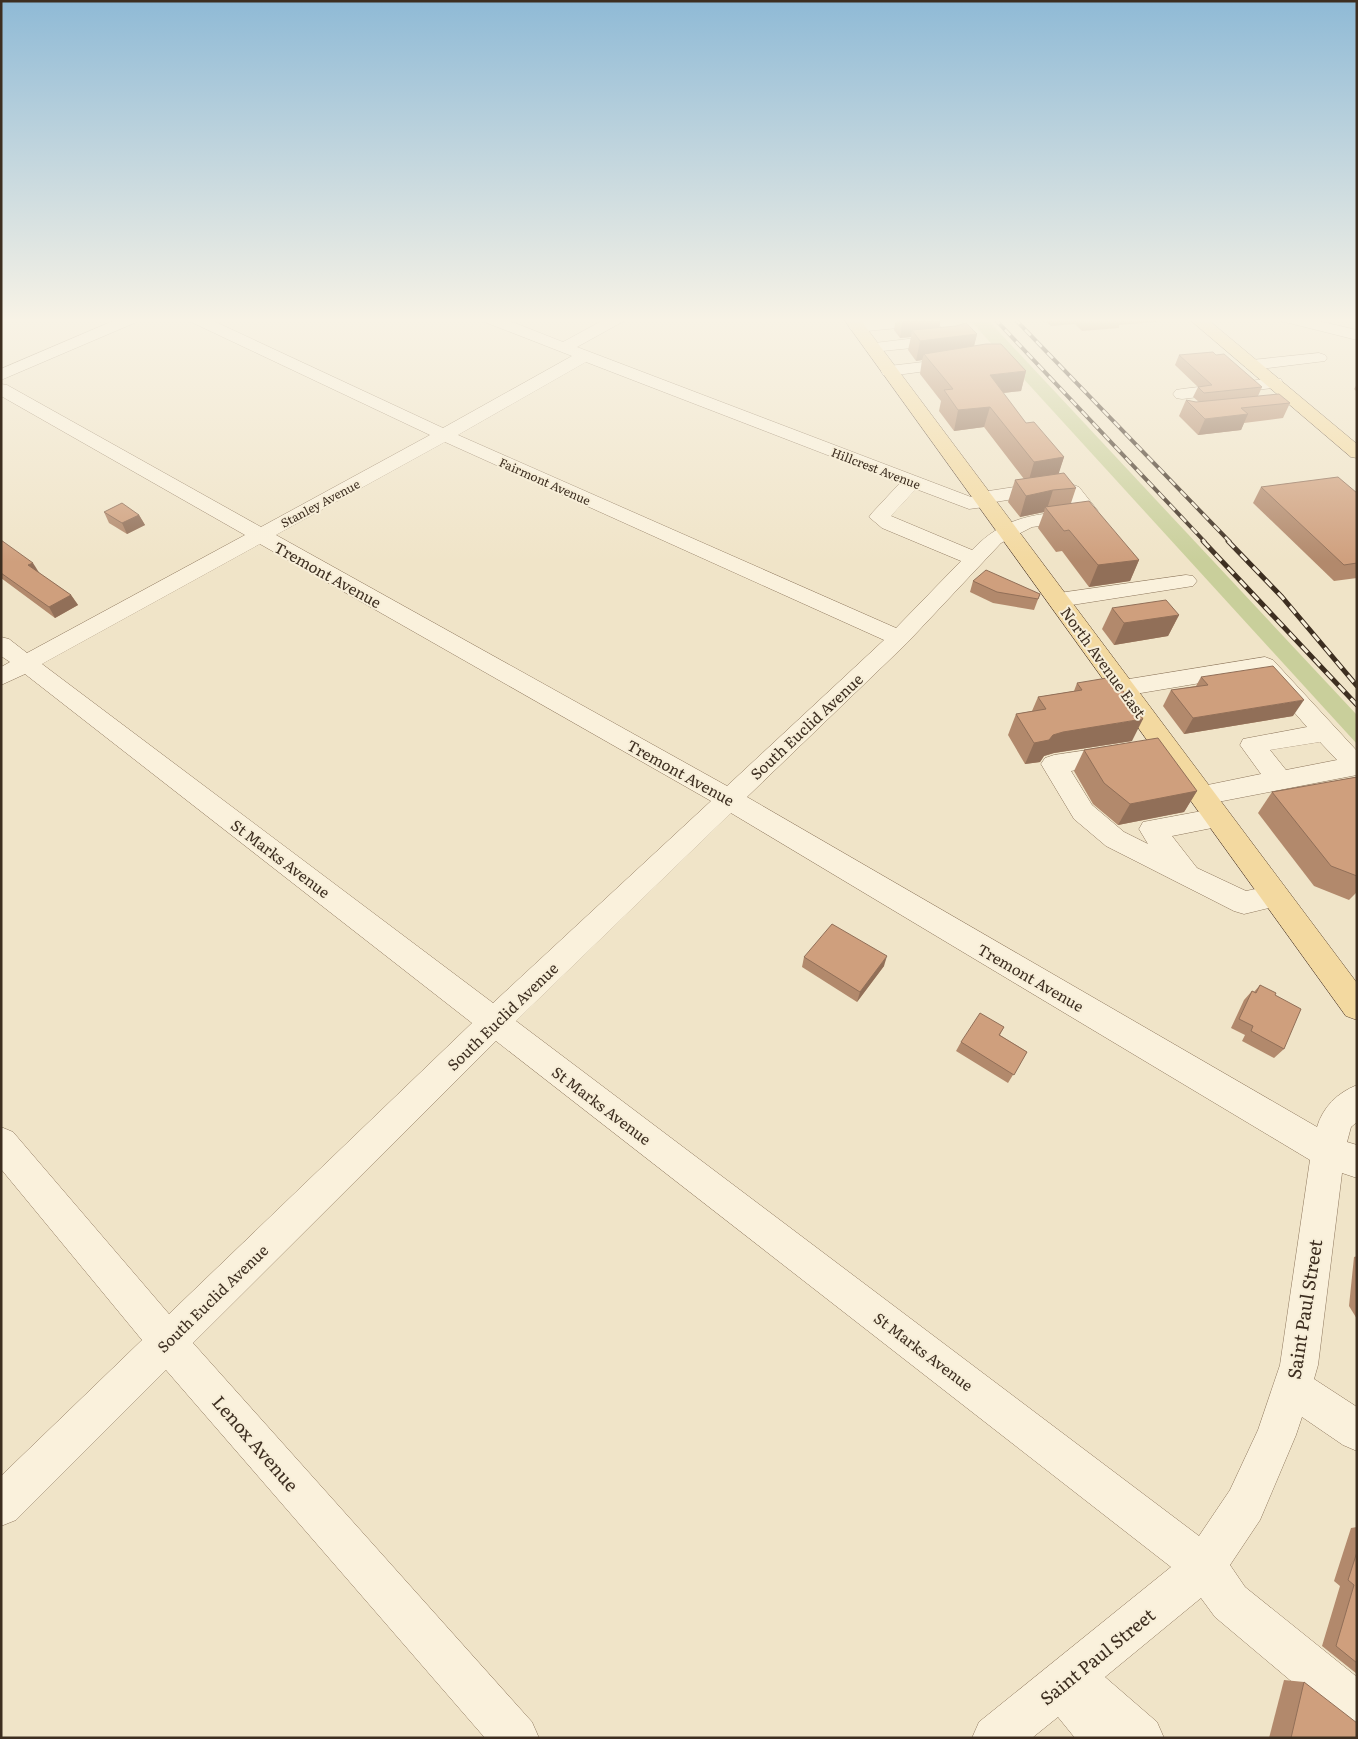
<svg xmlns="http://www.w3.org/2000/svg" width="1358" height="1739" viewBox="0 0 1358 1739" font-family="Literata,serif">
<style>
.green{fill:#c9cf9b}
.lines{fill:none;stroke-linecap:round;stroke-linejoin:round}
.minor-casing{stroke:#8d765c;stroke-width:1}
.major-casing{stroke:#5b4430;stroke-width:1}
.minor{fill:#faf1dc;fill-rule:evenodd}
.major{fill:#f3d9a0;fill-rule:evenodd}
.rail-far1-casing{stroke:#3d2e20;stroke-width:4}
.rail-casing{stroke:#3d2e20;stroke-width:5}
.rail-far1{stroke:#f7eed8;stroke-width:2.5;stroke-dasharray:8;stroke-linecap:butt}
.rail{stroke:#f7eed8;stroke-width:3;stroke-dasharray:9;stroke-linecap:butt}
.wall{fill:#b2896c}
.shaded-wall{fill:#916f58}
.building{fill:#cf9f7d;stroke:#916f58}
.labels{text-anchor:middle;dominant-baseline:central;stroke-width:4;stroke-linejoin:round;paint-order:stroke}
.far-street-label{font-size:12px;fill:#3d2e20;stroke:#f7eed8}
.street-label{font-size:15px;fill:#3d2e20;stroke:#f7eed8}
.near-street-label{font-size:18px;fill:#3d2e20;stroke:#f7eed8}
</style>
<rect width="100%" height="100%" fill="#f0e4c8"/>
<polygon class="green" points="968,318 986,318 1357,715 1357,744"/>
<g class="lines">
<g class="minor-casing">
<g id="minor">
<polygon points="120,318 142,318 139,321 1,380 1,369"/>
<path d="M186 318H207L443 428 572 356 482 321 479 318H502L563 342 607 318H627L624 321 577 347 971 497 982 492 1060 480 1079 487 1098 511 1091 519 1032 527 1001 543 907 643 747 797 1317 1127C1323 1107 1337 1093 1357 1085V1122L1351 1127 1347 1142 1357 1145V1178L1342 1173 1318 1365 1314 1379 1357 1407V1451L1343 1445 1302 1417 1296 1435 1260 1520 1230 1565 1245 1587 1357 1677V1730L1341 1723 1215 1617 1201 1598 1105 1677 1157 1722 1164 1738H1075L1058 1717 1032 1738H972L979 1722 1171 1567 496 1041 193 1343 532 1722 539 1738H485L166 1370 16 1520 1 1526V1476L142 1340 1 1169V1127L13 1132 169 1314 472 1023 25 674 1 685V667L10 662 1 656V637L9 639 27 653 245 535 1 396V384L7 385 261 527 430 435 189 321ZM586 362 900 483 872 513 869 517 882 528 961 561 896 628 458 435ZM445 442 884 640 727 786 276 535ZM916 489 969 509 992 506 995 502 1058 492 1065 495 1077 510C1032 515 1005 516 972 550L891 516ZM260 544 711 801 493 1003 42 664ZM731 813 1310 1160 1280 1365 1258 1430 1230 1490 1199 1536 516 1021Z"/>
<polygon points="900,318 951,318 967,336 965,339 952,344 872,352 866,350 864,347 866,344 950,334 938,324 857,332 851,330 849,327 851,324 857,322"/>
<polygon points="1278,318 1306,318 1357,330 1357,340 1281,321"/>
<polygon points="1319,353 1325,355 1327,358 1325,361 1252,370 1246,368 1244,365 1246,362 1252,360"/>
<polygon points="958,358 964,360 966,363 964,366 889,376 883,375 881,371 883,367 889,366"/>
<polygon points="1275,378 1281,379 1283,383 1281,387 1182,399 1176,398 1173,394 1176,390 1182,389"/>
<polygon points="1186,575 1193,576 1197,581 1193,586 1059,607 1051,605 1048,600 1051,595 1059,593"/>
<path d="M1265 657 1273 660 1357 751V775L1202 805 1193 802 1189 795 1193 788 1261 774 1240 745 1243 739 1307 727 1260 673 1123 696 1115 694 1111 688 1115 682 1123 680ZM1320 742 1337 760 1286 770 1270 750Z"/>
<polygon points="1115,746 1124,749 1127,755 1124,761 1071,771 1092,805 1124,832 1148,844 1139,829 1143,822 1218,808 1227,811 1231,818 1227,825 1172,836 1197,868 1246,891 1275,885 1285,888 1289,896 1285,904 1244,914 1234,911 1106,846 1074,819 1041,764 1045,758 1054,755"/>
</g>
</g>
<g class="major-casing">
<g id="major">
<polygon points="843,318 859,318 1357,983 1357,1020 1346,1016"/>
<polygon points="1188,318 1206,318 1357,444 1357,458 1351,457"/>
</g>
</g>
<use href="#minor" class="minor"/>
<use href="#major" class="major"/>
<g class="rail-far1-casing">
<g id="rail-far1">
<polyline points="994,318 1205,542"/>
<polyline points="1014,318 1230,542"/>
</g>
</g>
<g class="rail-casing">
<g id="rail">
<polyline points="1203,541 1357,705"/>
<polyline points="1228,541 1282,597 1357,686"/>
</g>
</g>
<use href="#rail-far1" class="rail-far1"/>
<use href="#rail" class="rail"/>
</g>
<g class="wall">
<polygon points="896,318 941,318 939,328 977,334 974,346 1026,371 1021,391 1003,393 1026,423 1064,457 1058,474 1076,488 1071,503 1139,560 1130,581 1089,587 1062,551 1056,552 1038,528 1044,512 1020,517 1008,502 1015,480 1024,479 984,427 954,431 939,411 941,401 920,374 922,360 916,361 908,350 911,337 900,338 894,330"/>
<polygon points="1040,318 1168,318 1167,321 1119,325 1119,328 1082,331 1075,324 1051,326 1045,321 1043,322"/>
<polygon points="1179,355 1216,355 1262,387 1258,396 1290,403 1283,418 1244,423 1241,430 1198,435 1179,416 1186,400 1196,402 1199,402 1193,397 1198,387 1175,365"/>
<polygon points="1357,384 1357,392 1354,389"/>
<polygon points="1261,487 1357,493 1357,578 1334,581 1253,503"/>
<polygon points="104,512 139,515 145,525 127,534 109,523"/>
<polygon points="1,540 39,573 71,595 78,605 55,618 1,578"/>
<polygon points="973,581 1040,594 1034,610 993,603 970,592"/>
<polygon points="1112,608 1179,615 1168,636 1114,645 1102,629"/>
<polygon points="1201,677 1293,716 1184,734 1163,706 1171,690 1196,686"/>
<polygon points="1077,683 1132,741 1054,753 1044,756 1040,762 1025,764 1008,735 1016,714 1032,711 1038,697 1074,691"/>
<polygon points="1084,750 1197,791 1184,812 1118,825 1093,804 1074,771"/>
<polygon points="1357,777 1357,892 1349,900 1314,886 1258,813 1272,792"/>
<polygon points="804,957 884,966 857,1002 802,967"/>
<polygon points="1260,985 1275,995 1284,1049 1274,1058 1242,1041 1245,1035 1231,1028 1244,1000 1252,991 1254,992"/>
<polygon points="1004,1027 1000,1035 1027,1052 1008,1083 956,1051 961,1042"/>
<polygon points="1357,1256 1357,1319 1349,1306 1354,1257"/>
<polygon points="1357,1527 1357,1674 1322,1646 1340,1586 1334,1581 1351,1528"/>
<polygon points="1284,1680 1304,1682 1357,1738 1269,1738"/>
</g>
<g class="shaded-wall">
<polygon points="903,318 941,318 938,334 912,330 911,337 900,338"/>
<polygon points="977,334 972,354 924,354 922,360 916,361 920,341"/>
<polygon points="1026,371 1021,391 985,395 990,375"/>
<polygon points="990,407 984,427 954,431 958,410"/>
<polygon points="1248,414 1241,430 1198,435 1205,419"/>
<polygon points="1064,457 1057,479 1028,483 1034,462"/>
<polygon points="1053,490 1047,509 1045,507 1044,512 1020,517 1026,496"/>
<polygon points="139,515 145,525 127,534 122,523"/>
<polygon points="1139,560 1130,581 1089,587 1098,565"/>
<polygon points="33,563 40,574 28,565"/>
<polygon points="71,595 78,605 55,618 49,607"/>
<polygon points="1179,615 1168,636 1114,645 1124,623"/>
<polygon points="1304,700 1293,716 1184,734 1193,718"/>
<polygon points="1143,719 1132,741 1054,753 1044,756 1040,762 1025,764 1034,743 1053,735 1063,732"/>
<polygon points="1197,791 1184,812 1118,825 1130,804"/>
<polygon points="887,956 884,966 857,1002 860,992"/>
</g>
<g class="building">
<polygon points="966,323 977,334 920,341 912,330 956,326"/>
<polygon points="986,344 1001,344 1026,371 990,375 1026,423 1034,422 1064,457 1034,462 990,407 958,410 944,390 953,389 924,354"/>
<polygon points="1213,352 1216,355 1224,354 1262,387 1204,393 1198,387 1212,385 1179,355"/>
<polygon points="1279,394 1290,403 1241,408 1248,414 1205,419 1186,400 1196,402"/>
<polygon points="1064,473 1076,488 1053,490 1026,496 1015,480"/>
<polygon points="1338,477 1357,493 1357,563 1344,565 1261,487"/>
<polygon points="1089,501 1139,560 1098,565 1069,530 1064,531 1045,507"/>
<polygon points="122,503 139,515 122,523 104,512"/>
<polygon points="1,540 33,563 28,565 71,595 49,607 1,573"/>
<polygon points="986,570 1040,594 1038,599 997,592 973,581"/>
<polygon points="1166,600 1179,615 1124,623 1112,608"/>
<polygon points="1273,666 1304,700 1193,718 1171,690 1208,685 1201,677"/>
<polygon points="1113,677 1143,719 1063,732 1053,735 1049,740 1034,743 1016,714 1046,709 1038,697 1082,690 1077,683"/>
<polygon points="1158,738 1197,791 1130,804 1104,783 1084,750"/>
<polygon points="1357,777 1357,876 1331,866 1272,792"/>
<polygon points="832,924 887,956 860,992 804,957"/>
<polygon points="1260,985 1276,993 1275,995 1301,1009 1284,1049 1251,1031 1253,1026 1239,1019 1252,991 1256,993"/>
<polygon points="980,1013 1004,1027 999,1035 1027,1052 1014,1075 961,1042"/>
<polygon points="1357,1552 1357,1663 1336,1646 1354,1585 1348,1580"/>
<polygon points="1304,1682 1357,1723 1357,1738 1291,1738"/>
</g>
<linearGradient id="sky" x2="0" y2="1"><stop stop-color="#8fbad6"/><stop offset="0.57" stop-color="#f8f3e6"/><stop offset="1" stop-color="#f8f3e6" stop-opacity="0"/></linearGradient>
<rect width="1358" height="562" fill="url(#sky)"/>
<g class="labels">
<g class="far-street-label">
<text transform="translate(876 468) rotate(21)">Hillcrest Avenue</text>
<text transform="translate(545 481) rotate(24)">Fairmont Avenue</text>
<text transform="translate(320 503) rotate(-28)">Stanley Avenue</text>
</g>
<g class="street-label">
<text transform="translate(328 574) rotate(29)">Tremont Avenue</text>
<text transform="translate(1104 662) rotate(54)">North Avenue East</text>
<text transform="translate(806 726) rotate(-43)">South Euclid Avenue</text>
<text transform="translate(681 772) rotate(29)">Tremont Avenue</text>
<text transform="translate(281 858) rotate(37)">St Marks Avenue</text>
<text transform="translate(1031 977) rotate(30)">Tremont Avenue</text>
<text transform="translate(502 1016) rotate(-44)">South Euclid Avenue</text>
<text transform="translate(602 1105) rotate(37)">St Marks Avenue</text>
<text transform="translate(212 1298) rotate(-44)">South Euclid Avenue</text>
<text transform="translate(924 1351) rotate(37)">St Marks Avenue</text>
</g>
<g class="near-street-label">
<text transform="translate(1304 1309) rotate(-81)">Saint Paul Street</text>
<text transform="translate(256 1443) rotate(49)">Lenox Avenue</text>
<text transform="translate(1097 1656) rotate(-39)">Saint Paul Street</text>
</g>
</g>
<rect width="1358" height="1739" fill="none" stroke="#3d2e20" stroke-width="5"/>
</svg>
